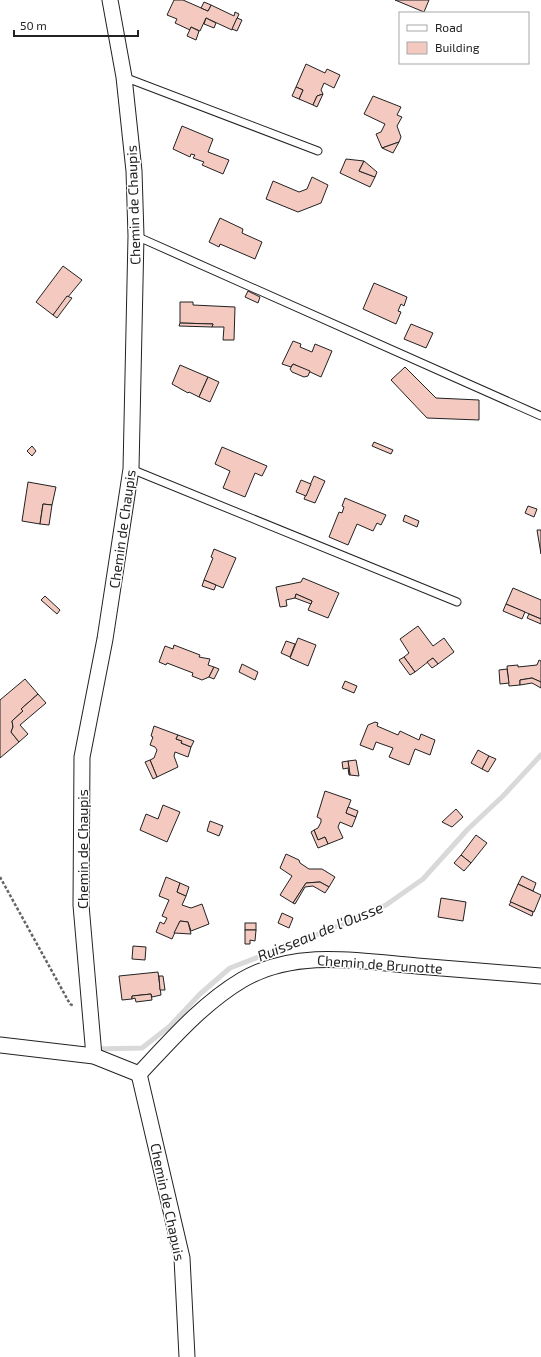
<svg xmlns="http://www.w3.org/2000/svg" width="541" height="1357" viewBox="0 0 541 1357" font-family="'Exo 2',sans-serif">
<style>
.lines{fill:none;stroke-linecap:round;stroke-linejoin:round}
.stream{stroke:#d9d9d9;stroke-width:5}
.building{fill:#f3c9c0;stroke:#222}
.service-casing{stroke:#222;stroke-width:9}
.minor-casing{stroke:#222;stroke-width:17}
.path{stroke:#646464;stroke-width:2.5;stroke-dasharray:3 2;stroke-linecap:butt}
.service{stroke:#fff;stroke-width:7}
.minor{stroke:#fff;stroke-width:15}
.labels{text-anchor:middle;dominant-baseline:central;stroke-width:3;stroke-linejoin:round;paint-order:stroke}
.street-label{font-size:14px;fill:#222;stroke:#fff}
.water-label{font-size:15px;font-style:italic;fill:#222;stroke:#fff}
</style>
<rect width="100%" height="100%" fill="#fff"/>
<g class="lines">
<polyline class="stream" points="96,1049 142,1048 170,1026 200,994 230,968 326,931 386,905 423,879 468,829 503,796 541,755"/>
</g>
<g class="building">
<polygon points="174,0 183,0 208,11 211,5 234,16 235,12 239,14 232,30 206,18 200,31 191,27 190,30 175,23 177,19 167,15"/>
<polygon points="395,0 429,0 424,12"/>
<polygon points="204,2 211,5 208,11 201,8"/>
<polygon points="206,18 216,23 214,28 204,24"/>
<polygon points="237,18 242,20 237,31 232,29"/>
<polygon points="191,27 199,31 196,40 187,36"/>
<polygon points="306,64 325,73 327,69 340,75 334,88 324,83 321,90 323,94 317,96 313,105 299,99 303,90 296,87"/>
<polygon points="296,87 303,90 299,99 292,96"/>
<polygon points="323,94 317,107 313,105 317,96"/>
<polygon points="373,96 401,107 397,115 402,117 397,126 401,137 399,142 382,148 376,134 381,132 385,124 364,114"/>
<polygon points="182,126 213,139 208,152 229,160 223,174 202,165 204,162 193,158 195,155 191,154 190,157 173,149"/>
<polygon points="399,142 393,153 382,148"/>
<polygon points="346,159 364,161 359,171 375,177 370,187 340,173"/>
<polygon points="364,161 377,172 375,177 359,171"/>
<polygon points="312,177 328,185 321,203 298,212 266,199 273,181 299,192 307,189"/>
<polygon points="220,218 243,229 242,233 262,242 255,259 220,244 219,247 209,242"/>
<polygon points="63,266 82,280 53,315 36,302"/>
<polygon points="374,283 407,297 404,306 401,304 398,311 401,312 396,324 363,309"/>
<polygon points="248,291 260,297 258,303 245,297"/>
<polygon points="67,296 72,298 57,318 53,315"/>
<polygon points="180,302 193,302 193,305 235,307 234,340 223,340 224,327 212,327 213,324 180,323"/>
<polygon points="180,323 213,324 212,327 179,326"/>
<polygon points="411,324 433,333 426,348 404,339"/>
<polygon points="293,341 301,344 300,347 312,352 315,344 332,351 321,377 293,364 291,367 282,364"/>
<polygon points="293,364 310,371 308,376 304,377 292,372 290,369"/>
<polygon points="180,365 208,377 199,397 189,392 188,393 172,384"/>
<polygon points="405,367 436,398 479,400 479,420 427,418 391,380"/>
<polygon points="208,377 219,382 210,402 199,397"/>
<polygon points="374,442 393,450 391,454 372,446"/>
<polygon points="32,446 36,451 32,456 27,451"/>
<polygon points="222,447 267,466 262,476 255,473 245,497 223,488 230,471 215,464"/>
<polygon points="314,476 325,481 315,503 304,499"/>
<polygon points="301,480 311,484 306,496 296,492"/>
<polygon points="28,482 56,487 52,505 43,504 40,524 22,521"/>
<polygon points="345,498 386,515 381,525 377,523 373,531 357,524 348,545 329,537 339,512 342,513 344,507 342,506"/>
<polygon points="43,504 52,505 49,525 40,524"/>
<polygon points="528,506 537,509 534,517 525,513"/>
<polygon points="405,515 419,521 417,527 403,521"/>
<polygon points="537,530 541,530 541,554"/>
<polygon points="214,549 236,558 223,588 204,580 213,558 211,557"/>
<polygon points="303,578 339,593 328,618 308,610 312,601 296,594 295,598 286,600 287,606 280,607 276,587 301,582"/>
<polygon points="204,580 216,585 214,590 202,586"/>
<polygon points="513,588 541,600 541,619 506,604"/>
<polygon points="296,594 312,601 311,604 295,598"/>
<polygon points="45,596 60,610 57,614 41,600"/>
<polygon points="506,604 525,612 522,619 503,611"/>
<polygon points="529,614 541,619 541,624 527,618"/>
<polygon points="418,626 433,646 444,638 454,652 438,664 433,658 415,672 404,657 409,653 400,639"/>
<polygon points="298,638 316,645 308,666 290,658"/>
<polygon points="286,641 295,644 290,657 281,653"/>
<polygon points="174,645 200,655 199,657 210,659 208,665 214,667 209,677 202,680 192,676 193,673 167,663 166,665 159,662 165,646 173,649"/>
<polygon points="404,657 415,672 410,675 399,660"/>
<polygon points="433,658 438,664 432,668 427,662"/>
<polygon points="539,660 541,661 541,682 532,678 520,680 520,685 509,686 507,666 518,665 518,667 537,665"/>
<polygon points="242,664 258,672 255,680 239,672"/>
<polygon points="214,667 219,669 214,679 209,677"/>
<polygon points="507,669 509,683 500,684 499,670"/>
<polygon points="532,678 541,682 541,688 532,683 520,685 520,680"/>
<polygon points="25,679 38,694 21,709 23,711 12,721 13,727 11,732 19,742 0,758 0,700"/>
<polygon points="345,681 357,686 354,693 342,688"/>
<polygon points="38,694 46,703 20,725 28,734 19,742 11,732 13,727 12,721 23,711 21,709"/>
<polygon points="375,722 378,723 377,726 398,735 400,731 419,740 421,734 435,740 430,755 415,749 409,765 389,757 393,748 376,742 373,750 360,745 368,725"/>
<polygon points="154,726 178,735 176,739 182,741 181,743 191,747 188,757 175,752 174,756 178,767 157,777 150,760 154,758 157,750 155,747 150,745 153,737 151,736"/>
<polygon points="178,735 194,741 191,747 181,743 182,741 176,739"/>
<polygon points="478,750 489,756 482,769 471,763"/>
<polygon points="489,756 496,759 488,772 482,769"/>
<polygon points="150,760 157,777 153,779 145,762"/>
<polygon points="356,760 359,776 350,775 348,761"/>
<polygon points="348,761 350,775 349,775 348,768 343,769 342,762"/>
<polygon points="325,791 351,800 346,813 356,817 352,827 340,822 338,827 343,838 328,844 325,837 318,840 314,830 318,828 321,822 321,819 317,817"/>
<polygon points="163,805 180,812 167,842 140,830 146,814 158,819"/>
<polygon points="348,807 358,811 356,817 346,813"/>
<polygon points="456,809 463,817 452,827 442,822"/>
<polygon points="210,821 223,826 219,836 207,831"/>
<polygon points="314,830 318,840 325,837 328,844 318,848 311,832"/>
<polygon points="476,835 487,843 471,863 461,855"/>
<polygon points="286,854 299,860 300,863 309,869 322,869 335,877 329,887 320,882 306,883 293,903 280,895 292,876 280,868"/>
<polygon points="461,855 471,863 464,871 454,863"/>
<polygon points="522,876 536,883 533,891 518,884"/>
<polygon points="166,877 180,883 177,892 186,896 182,905 191,908 202,904 209,924 191,931 188,922 180,921 172,939 156,932 160,922 164,924 167,918 162,916 169,900 159,896"/>
<polygon points="320,882 329,887 325,893 313,886 305,887 295,904 293,903 306,883"/>
<polygon points="180,883 189,887 186,896 177,892"/>
<polygon points="518,884 541,895 534,912 510,902"/>
<polygon points="441,898 466,902 463,921 438,917"/>
<polygon points="511,902 533,912 532,916 509,905"/>
<polygon points="282,913 293,918 289,928 278,923"/>
<polygon points="180,921 188,922 191,934 174,933"/>
<rect x="245" y="923" width="11" height="7"/>
<polygon points="245,930 256,930 255,941 250,940 250,944 245,944"/>
<polygon points="133,946 146,947 145,960 132,959"/>
<polygon points="158,972 161,995 152,997 151,994 132,996 132,999 122,1000 119,976"/>
<polygon points="159,976 163,976 165,990 160,990"/>
<polygon points="151,994 152,1000 136,1002 135,998 132,999 132,996"/>
</g>
<g class="lines">
<g class="service-casing">
<g id="service">
<polyline points="124,77 318,151"/>
<polyline points="136,236 541,416"/>
<polyline points="131,469 457,602"/>
</g>
</g>
<g class="minor-casing">
<g id="minor">
<polyline points="0,1045 94,1056 139,1074"/>
<polyline points="94,1056 81,905 82,757 105,639 131,469 136,236 134,171 124,77 110,0"/>
<path d="M139 1074C171 1040 202 1004 242 980 295 949 359 961 417 966 458 969 500 973 541 976"/>
<polyline points="139,1074 182,1258 187,1357"/>
</g>
</g>
<polyline class="path" points="0,877 70,1004 74,1006"/>
<use href="#service" class="service"/>
<use href="#minor" class="minor"/>
</g>
<g class="labels">
<g class="street-label">
<text transform="translate(133 205) rotate(-92)">Chemin de Chaupis</text>
<text transform="translate(122 529) rotate(-82)">Chemin de Chaupis</text>
<text transform="translate(82 849) rotate(-90)">Chemin de Chaupis</text>
<text transform="translate(380 964) rotate(4)">Chemin de Brunotte</text>
<text transform="translate(168 1202) rotate(78)">Chemin de Chapuis</text>
</g>
<g class="water-label">
<text transform="translate(320 931) rotate(-22)">Ruisseau de l'Ousse</text>
</g>
</g>
<rect x="399" y="12" width="130" height="52" fill="#ffffff" stroke="#a7a7a7"/>
<rect x="407" y="25" width="20" height="6" fill="#ffffff" stroke="#a7a7a7"/>
<text x="435" y="32" font-size="12" fill="#222222">Road</text>
<rect x="407" y="42" width="20" height="12" fill="#f3c9c0" stroke="#a7a7a7"/>
<text x="435" y="52" font-size="12" fill="#222222">Building</text>
<path d="M14 30v6h124v-6" fill="none" stroke="#222222" stroke-width="2"/>
<text x="20" y="30" font-size="12" fill="#222222" stroke="#ffffff" stroke-width="3" paint-order="stroke">50 m</text>
</svg>
